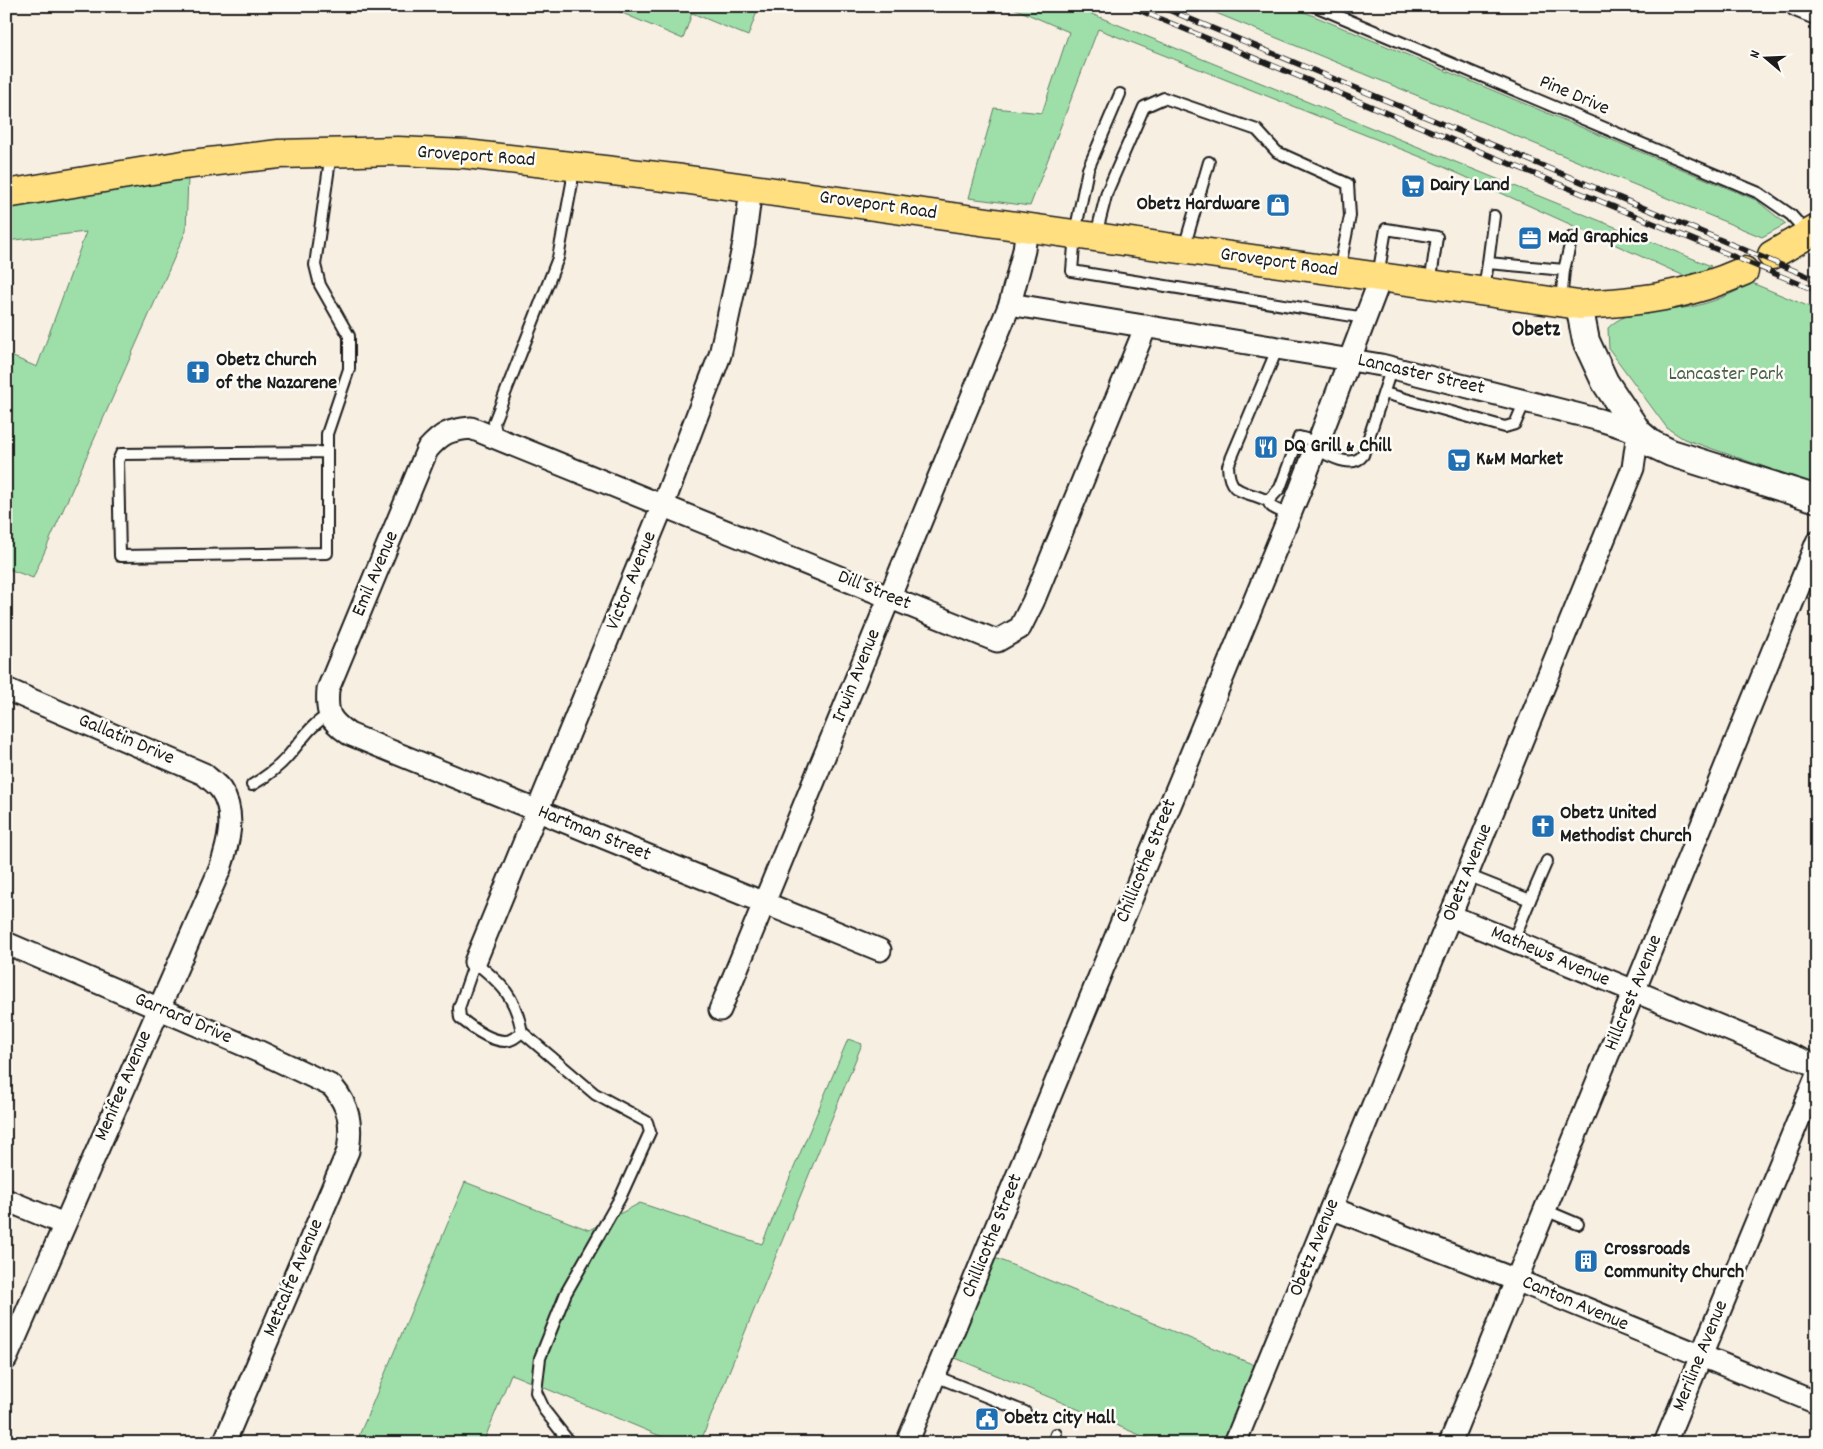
<svg xmlns="http://www.w3.org/2000/svg" width="1823" height="1449" viewBox="0 0 1823 1449" font-family="Dekko,sans-serif">
<style>
.green{fill:#9edfa9;stroke:#5d7e62}
.lines{fill:none;stroke-linecap:round;stroke-linejoin:round}
.service-casing{stroke:#1c1c1c;stroke-width:14}
.minor-casing{stroke:#1c1c1c;stroke-width:25}
.tertiary-casing{stroke:#1c1c1c;stroke-width:30}
.primary-casing{stroke:#1c1c1c;stroke-width:31}
.service{stroke:#fdfcf7;stroke-width:10}
.minor{stroke:#fdfcf7;stroke-width:21}
.tertiary{stroke:#fdfcf7;stroke-width:26}
.primary{stroke:#ffdf80;stroke-width:28}
.rail-casing{stroke:#1c1c1c;stroke-width:5.5}
.rail{stroke:#fdfcf7;stroke-width:4;stroke-dasharray:11;stroke-linecap:butt}
.labels{text-anchor:middle;dominant-baseline:central;stroke-width:5;stroke-linejoin:round;paint-order:stroke}
.street-label{font-size:20px;fill:#1c1c1c;stroke:#fdfcf7}
.poi-label{font-size:20px;font-weight:bold;fill:#1c1c1c;stroke:#fdfcf7;text-anchor:start}
.park-label{font-size:20px;fill:#4a604d;stroke:#fdfcf7}
.quarter-label{font-size:22px;font-weight:bold;fill:#1c1c1c;stroke:#fdfcf7}
</style>
<rect width="100%" height="100%" fill="#f8efe3"/>
<filter id="ink" filterUnits="userSpaceOnUse"><feTurbulence type="fractalNoise" baseFrequency=".02" numOctaves="2"/><feDisplacementMap in="SourceGraphic" scale="10" xChannelSelector="R" yChannelSelector="G"/><feConvolveMatrix kernelMatrix="1 2 1 2 8 2 1 2 1" color-interpolation-filters="sRGB"/></filter>
<g filter="url(#ink)">
<g class="green">
<polygon points="606,6 759,6 748,36 692,13 683,39"/>
<polygon points="1009,6 1072,6 1711,266 1691,279 1426,159 1098,29 1030,206 969,198 994,108 1042,113 1069,32"/>
<polygon points="1199,6 1290,6 1756,200 1786,224 1762,237"/>
<polygon points="188,177 186,231 33,578 6,568 6,354 37,367 86,232 6,241 6,208"/>
<path d="M1752 283 1817 310V485L1684 439 1667 428 1609 349 1608 328C1628 307 1663 312 1690 307 1712 303 1732 294 1752 283Z"/>
<polygon points="848,1039 862,1044 700,1443 677,1443 511,1374 483,1443 356,1443 465,1182 589,1230 640,1203 762,1244"/>
<polygon points="995,1258 1257,1366 1225,1443 1159,1443 953,1357"/>
</g>
<g class="lines">
<g class="service-casing">
<g id="service">
<polyline points="1315,6 1759,193 1791,215 1807,233"/>
<polyline points="1120,94 1088,169 1075,233 1072,271 1365,318"/>
<polyline points="1096,235 1107,192 1144,107 1164,98 1257,130 1277,152 1348,184 1350,216 1339,271"/>
<polyline points="1184,248 1209,162"/>
<polyline points="1488,263 1494,216"/>
<polyline points="1564,270 1572,237"/>
<polyline points="1378,276 1386,229 1437,237 1430,284"/>
<polyline points="1484,289 1488,263 1564,270 1561,302"/>
<path d="M1278 347 1228 466C1229 496 1245 490 1266 500 1271 503 1267 502 1271 506 1275 510 1284 512 1289 515"/>
<polyline points="1384,393 1505,427 1515,424 1525,401"/>
<polyline points="497,438 494,422 558,258 572,183 572,168"/>
<path d="M1315 449C1329 455 1352 470 1363 455L1392 367"/>
<polyline points="327,452 121,454 118,461 120,556 327,553 327,434 349,369 349,336 320,285 315,265 331,153"/>
<polyline points="1268,501 1280,488 1299,437 1318,442"/>
<path d="M252 785C266 777 278 768 289 755 302 740 311 724 330 714"/>
<polyline points="1467,875 1530,900 1513,941"/>
<polyline points="1530,900 1547,861"/>
<path d="M522 1032C515 996 502 984 475 962L459 1008 460 1018C471 1027 490 1041 505 1041 512 1041 517 1036 522 1032L595 1094 647 1122 650 1132 620 1198 566 1293 540 1358 536 1392 545 1411 570 1443"/>
<polyline points="1545,1210 1578,1224"/>
<polyline points="935,1376 1025,1412"/>
<polyline points="1053,1443 1056,1434"/>
</g>
</g>
<g class="minor-casing">
<g id="minor">
<polyline points="1797,6 1817,14"/>
<polyline points="1010,304 1381,365 1600,420 1638,432 1633,468 1235,1443"/>
<path d="M6 689 204 774C209 779 217 784 221 790 237 814 228 845 220 869L6 1359"/>
<polyline points="1451,916 1817,1066"/>
<path d="M6 943 260 1052 332 1086C350 1107 352 1125 348 1151L224 1443"/>
<path d="M880 950 349 734C329 720 326 714 328 689L427 450C442 433 449 430 471 428L997 641 1020 628 1033 602 1146 326"/>
<polyline points="475,962 663,505 720,355 744,243 751,189"/>
<polyline points="720,1010 1010,304 1024,250 1027,226"/>
<polyline points="6,1200 64,1224"/>
<polyline points="1331,1208 1516,1280 1817,1403"/>
<polyline points="907,1443 1300,490 1381,277"/>
<polyline points="1450,1443 1817,542"/>
<polyline points="1665,1443 1817,1075"/>
</g>
</g>
<g class="tertiary-casing">
<polyline id="tertiary" points="1579,305 1586,341 1605,382 1638,432 1652,444 1671,453 1817,499"/>
</g>
<g class="primary-casing">
<g id="primary">
<path d="M6 194 183 165 279 154 398 151 466 154 682 179 1579 305C1639 302 1688 296 1744 271"/>
<polyline points="1772,255 1817,229"/>
</g>
</g>
<use href="#service" class="service"/>
<use href="#minor" class="minor"/>
<use href="#tertiary" class="tertiary"/>
<use href="#primary" class="primary"/>
<g class="rail-casing">
<g id="rail">
<polyline points="1129,6 1817,291"/>
<polyline points="1159,6 1817,280"/>
</g>
</g>
<use href="#rail" class="rail"/>
</g>
</g>
<defs>
<g id="supermarket-square" transform="scale(1.25)"><rect x="-9" y="-9" width="18" height="18" rx="4" fill="#1f6fb2" stroke="#fdfcf7"/><path d="M-6-5.5h2.5l.6 2H6L4.5 2H-2.5L-4.4-4H-6ZM-1.5 3.2a1.3 1.3 0 1 0 .1 0ZM3 3.2a1.3 1.3 0 1 0 .1 0Z" fill="#fff"/></g>
<g id="shop-square" transform="scale(1.25)"><rect x="-9" y="-9" width="18" height="18" rx="4" fill="#1f6fb2" stroke="#fdfcf7"/><path d="M-5-2.5h2.3a2.7 3.5 0 0 1 5.4 0H5L5.5 6h-11ZM-1.5-2.5h3a1.5 2.3 0 0 0-3 0Z" fill="#fff"/></g>
<g id="office-square" transform="scale(1.25)"><rect x="-9" y="-9" width="18" height="18" rx="4" fill="#1f6fb2" stroke="#fdfcf7"/><path d="M-6-3h4V-5.5h4V-3h4V5H-6ZM-1-4.5V-3h2v-1.5ZM-6 0V1H6V0Z" fill="#fff"/></g>
<g id="church-square" transform="scale(1.25)"><rect x="-9" y="-9" width="18" height="18" rx="4" fill="#1f6fb2" stroke="#fdfcf7"/><path d="M-1.2-6h2.4v3.5h3.3v2.4h-3.3V6h-2.4V-.1h-3.3v-2.4h3.3Z" fill="#fff"/></g>
<g id="restaurant-square" transform="scale(1.25)"><rect x="-9" y="-9" width="18" height="18" rx="4" fill="#1f6fb2" stroke="#fdfcf7"/><path d="M-5-6h1v4h1v-4h1v4h1v-4h1v5L-1.5 .5V6h-2V.5L-5-1ZM5-6V6H3V1.5H1.5Q1.5-4 5-6Z" fill="#fff"/></g>
<g id="building-square" transform="scale(1.25)"><rect x="-9" y="-9" width="18" height="18" rx="4" fill="#1f6fb2" stroke="#fdfcf7"/><path d="M-4-6H4V6H1V3H-1V6H-4ZM-2.5-4.3h1.7v1.8h-1.7ZM.8-4.3h1.7v1.8H.8ZM-2.5-1h1.7V.8h-1.7ZM.8-1h1.7V.8H.8Z" fill="#fff"/></g>
<g id="civic-square" transform="scale(1.25)"><rect x="-9" y="-9" width="18" height="18" rx="4" fill="#1f6fb2" stroke="#fdfcf7"/><path d="M-.6-6.5H3V-4.5H.6V-3L4-1V1h2V6H-6V1h2V-1L-.6-3ZM-1.2 2.5V6h2.4V2.5Z" fill="#fff"/></g>
</defs>
<g fill-rule="evenodd">
<use href="#supermarket-square" x="1413" y="186"/>
<use href="#shop-square" x="1278" y="205"/>
<use href="#office-square" x="1530" y="238"/>
<use href="#church-square" x="198" y="372"/>
<use href="#restaurant-square" x="1266" y="447"/>
<use href="#supermarket-square" x="1459" y="460"/>
<use href="#church-square" x="1543" y="826"/>
<use href="#building-square" x="1586" y="1261"/>
<use href="#civic-square" x="987" y="1419"/>
</g>
<g class="labels">
<g class="street-label">
<text transform="translate(1574 96) rotate(23)">Pine Drive</text>
<text transform="translate(476 157) rotate(4)">Groveport Road</text>
<text transform="translate(878 206) rotate(8)">Groveport Road</text>
<text transform="translate(1279 263) rotate(8)">Groveport Road</text>
<text transform="translate(1421 375) rotate(13)">Lancaster Street</text>
<text transform="translate(376 574) rotate(-67)">Emil Avenue</text>
<text transform="translate(632 581) rotate(-68)">Victor Avenue</text>
<text transform="translate(874 591) rotate(22)">Dill Street</text>
<text transform="translate(857 676) rotate(-68)">Irwin Avenue</text>
<text transform="translate(126 740) rotate(23)">Gallatin Drive</text>
<text transform="translate(594 834) rotate(22)">Hartman Street</text>
<text transform="translate(1147 861) rotate(-68)">Chillicothe Street</text>
<text transform="translate(1468 873) rotate(-68)">Obetz Avenue</text>
<text transform="translate(1550 957) rotate(23)">Mathews Avenue</text>
<text transform="translate(1634 993) rotate(-68)">Hillcrest Avenue</text>
<text transform="translate(183 1019) rotate(23)">Garrard Drive</text>
<text transform="translate(124 1086) rotate(-67)">Menifee Avenue</text>
<text transform="translate(993 1236) rotate(-68)">Chillicothe Street</text>
<text transform="translate(1315 1248) rotate(-68)">Obetz Avenue</text>
<text transform="translate(294 1278) rotate(-67)">Metcalfe Avenue</text>
<text transform="translate(1575 1304) rotate(23)">Canton Avenue</text>
<text transform="translate(1701 1356) rotate(-68)">Meriline Avenue</text>
</g>
<g class="poi-label">
<text x="1430" y="186">Dairy Land</text>
<text x="1260" y="205" text-anchor="end">Obetz Hardware</text>
<text x="1548" y="238">Mad Graphics</text>
<text x="216" y="361">Obetz Church<tspan x="216" dy="23">of the Nazarene</tspan></text>
<text x="1284" y="447">DQ Grill &amp; Chill</text>
<text x="1476" y="460">K&amp;M Market</text>
<text x="1560" y="814">Obetz United<tspan x="1560" dy="23">Methodist Church</tspan></text>
<text x="1604" y="1250">Crossroads<tspan x="1604" dy="23">Community Church</tspan></text>
<text x="1004" y="1419">Obetz City Hall</text>
</g>
<g class="park-label">
<text x="1726" y="375">Lancaster Park</text>
</g>
<g class="quarter-label">
<text x="1536" y="330">Obetz</text>
</g>
</g>
<rect width="1823" height="1449" fill="none" stroke="#fdfcf7" stroke-width="25"/>
<rect x="12" y="12" width="1798" height="1424" fill="none" stroke="#1c1c1c" stroke-width="2" filter="url(#ink)"/>
<g transform="translate(1766 58) rotate(289)" stroke="#fdfcf7" stroke-width="4" paint-order="stroke">
<path d="M0-4L9 19L0 12L-9 19Z" fill="#1c1c1c"/>
<text y="-8" font-size="14" font-weight="bold" text-anchor="middle" fill="#1c1c1c">N</text>
</g>
</svg>
